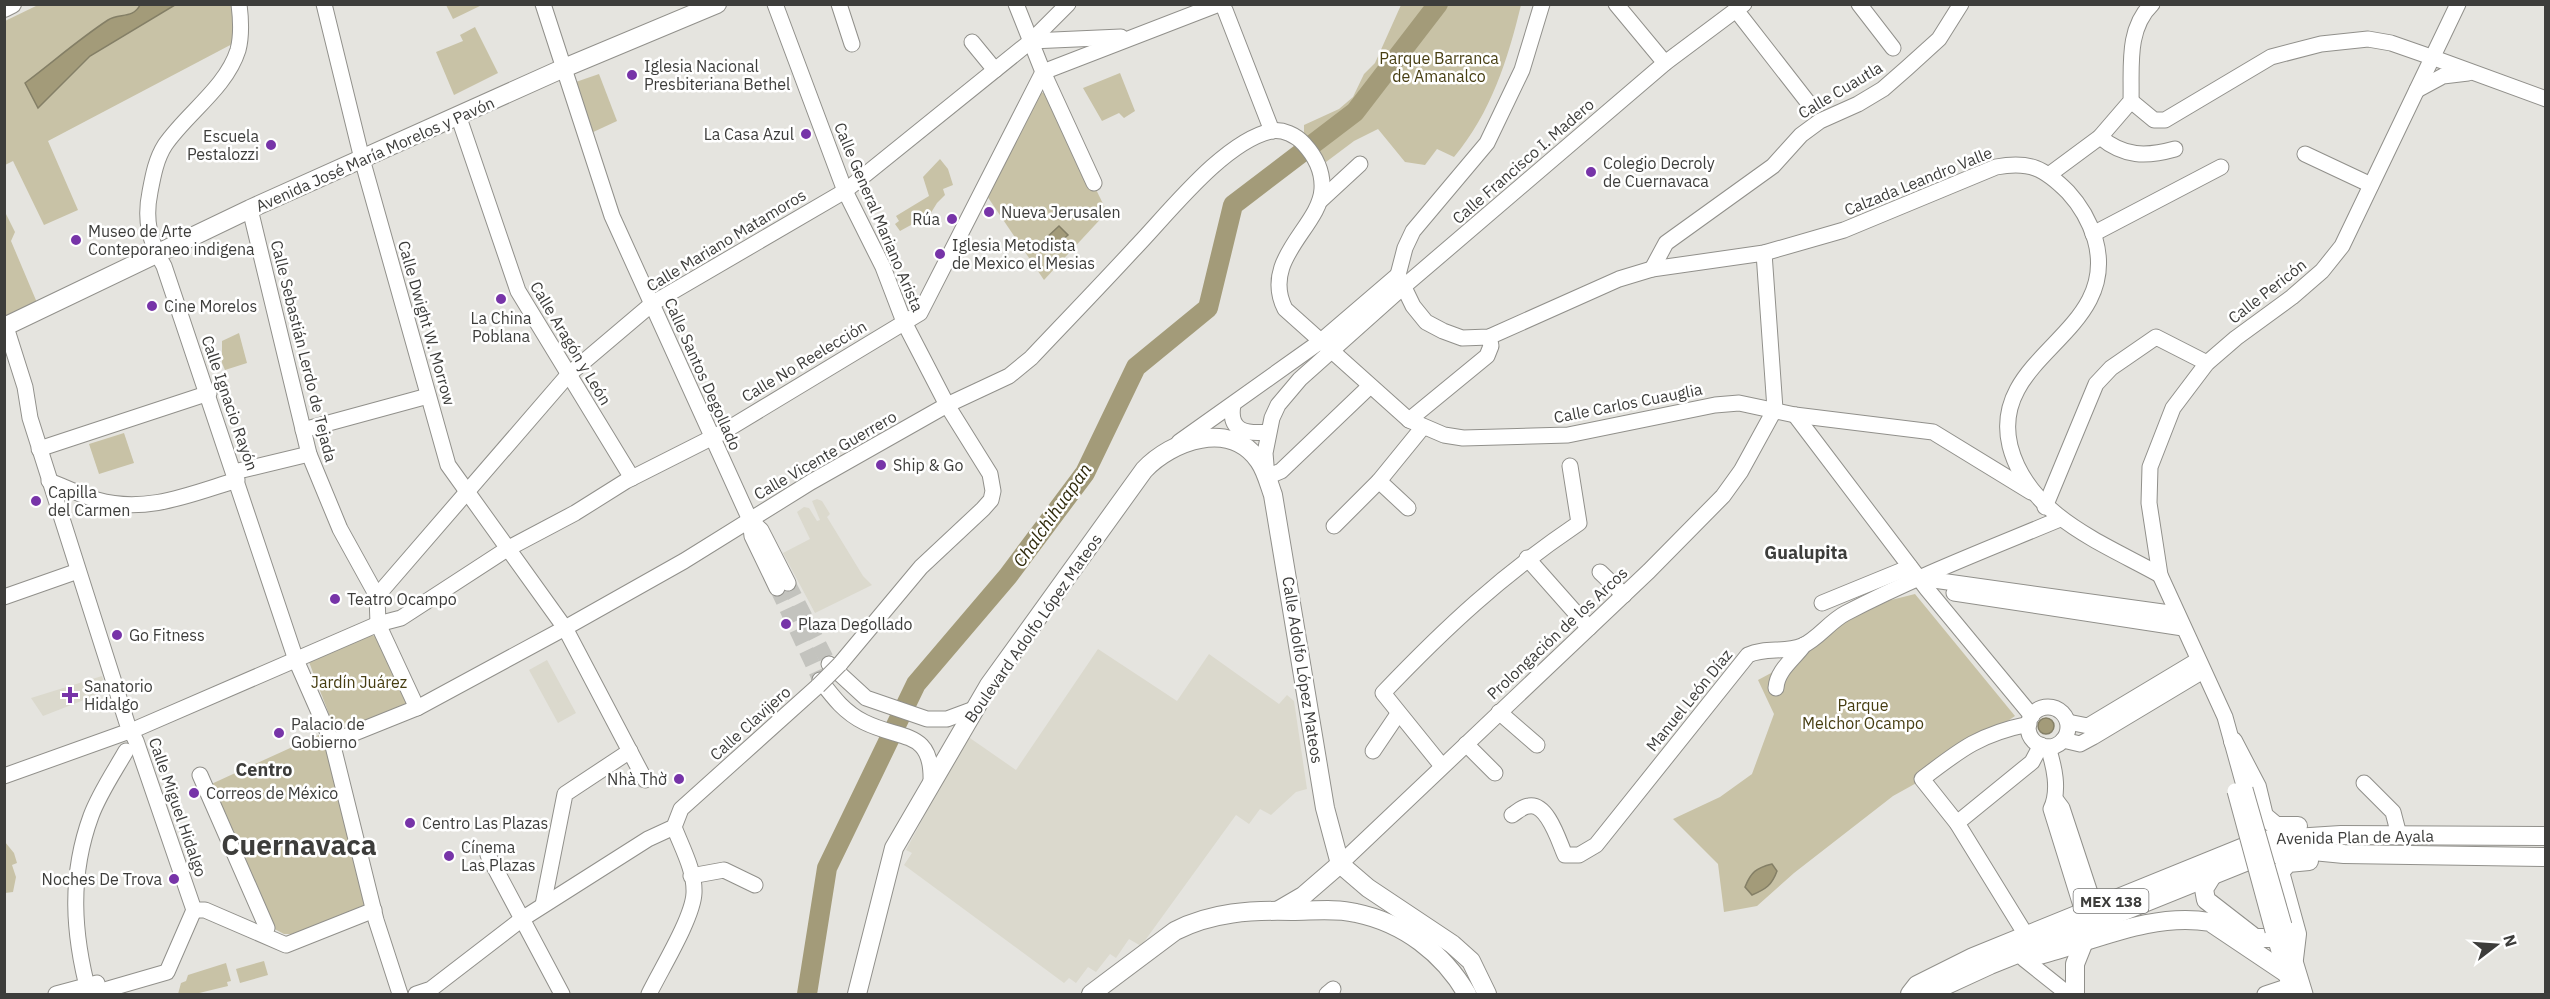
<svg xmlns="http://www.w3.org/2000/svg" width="2550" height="999" viewBox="0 0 2550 999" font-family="'IBM Plex Sans',sans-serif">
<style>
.built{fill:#dbd9cd}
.green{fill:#c8c2a6}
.water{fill:#a39b79;stroke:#847f66;stroke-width:1.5}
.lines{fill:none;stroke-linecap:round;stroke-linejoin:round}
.river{stroke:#a39b79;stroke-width:20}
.minor-tunnel{stroke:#c3c3be;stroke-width:15;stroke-dasharray:15 8;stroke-linecap:butt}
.minor-casing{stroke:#91908b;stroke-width:17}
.major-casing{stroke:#91908b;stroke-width:20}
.minor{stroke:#fff;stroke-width:15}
.major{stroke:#fff;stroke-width:18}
.minor-bridge-casing{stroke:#91908b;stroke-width:17;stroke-linecap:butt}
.minor-bridge{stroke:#fff;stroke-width:15}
.poi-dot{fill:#7734a8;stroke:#fff;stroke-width:2}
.labels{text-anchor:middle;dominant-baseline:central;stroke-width:5;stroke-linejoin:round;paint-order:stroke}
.shield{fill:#fff;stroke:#777776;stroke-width:1.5}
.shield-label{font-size:15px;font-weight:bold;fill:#3d3d3b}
.park-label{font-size:16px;fill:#473e12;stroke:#fff}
.poi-label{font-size:16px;fill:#3d3d3b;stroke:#fff;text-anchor:start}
.street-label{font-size:16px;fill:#3d3d3b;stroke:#fff}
.water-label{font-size:18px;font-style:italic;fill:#302a0b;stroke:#fff}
.neighbourhood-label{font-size:18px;font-weight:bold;fill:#3d3d3b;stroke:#fff}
.town-label{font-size:28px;font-weight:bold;fill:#3d3d3b;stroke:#fff}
</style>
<rect width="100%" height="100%" fill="#e5e4df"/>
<g class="built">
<polygon points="817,499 822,501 830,514 827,517 863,576 872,585 815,613 783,553 810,539 797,512 804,507 809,508 817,521 820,520 812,501"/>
<polygon points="1098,649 1177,701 1209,654 1279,704 1287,695 1294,701 1307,789 1296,792 1271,815 1260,809 1249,824 1236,815 1141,946 1129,939 1116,958 1110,954 1096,972 1088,967 1076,983 1069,978 1064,983 904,865 912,853 906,850 967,736 1016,770"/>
<polygon points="547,660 576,713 558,723 529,670"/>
<polygon points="102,676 107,691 43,716 31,698"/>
</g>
<g class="green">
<polygon points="38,5 236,5 236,42 48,141 78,210 44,225 13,161 5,165 5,21"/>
<polygon points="446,5 482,5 453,19"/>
<path d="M1401 5H1521C1508 59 1491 113 1454 157L1437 149 1425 165 1405 162 1378 129 1354 141 1326 162 1304 133V125L1339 109 1353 97 1364 74 1375 63Z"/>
<polygon points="475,27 498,73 454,95 436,52 463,41 460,35"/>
<polygon points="1120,73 1135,111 1124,118 1119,113 1102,121 1083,88"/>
<polygon points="599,74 617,121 589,134 570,84"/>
<polygon points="1040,92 1050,95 1107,212 1044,280 987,196"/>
<polygon points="940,159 948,169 953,185 943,189 945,195 937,203 924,224 920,220 900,231 895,224 899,221 896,216 929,196 923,177"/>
<polygon points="4,210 15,232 11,241 38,305 4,319"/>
<polygon points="239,333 247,363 225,370 222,363 222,341"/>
<polygon points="124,433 134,463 99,474 89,444"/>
<polygon points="1915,594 2015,716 1920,781 1893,796 1794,873 1757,906 1724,912 1718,864 1673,819 1720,797 1752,774 1774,714 1758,680 1792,662 1852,616 1887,601"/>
<polygon points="366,635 380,636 408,694 407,706 344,732 332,722 309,662"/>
<polygon points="323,733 365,906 292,934 284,934 269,926 207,786"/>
<polygon points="5,842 14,853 17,863 12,865 16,877 13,892 5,893"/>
<polygon points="264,961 268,975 240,983 236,969"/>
<polygon points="226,963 231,981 227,982 228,986 195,994 178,994 181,983 186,981 188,975"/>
</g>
<g class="water">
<path d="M140 5H175L90 56 38 108 25 83C53 62 79 39 108 20 119 13 133 19 140 5Z"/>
<polygon points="1059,226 1068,235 1052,249 1044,240"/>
<circle cx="2046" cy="726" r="8"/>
<path d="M1772 864 1777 871C1772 885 1766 889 1752 895L1745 887C1751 872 1756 868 1772 864Z"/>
</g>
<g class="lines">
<polyline class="river" points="807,994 827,868 916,684 1008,576 1085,473 1136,367 1208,308 1233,205 1355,112 1438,4"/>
<g class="minor-tunnel">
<polyline points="788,583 829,664"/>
<polyline points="777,588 820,680"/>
</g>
<g class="minor-casing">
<g id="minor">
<path d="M239 4C241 20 242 35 238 50 226 88 187 113 165 145 156 159 153 176 150 192 144 221 150 242 164 266L296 660 332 742 376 920 400 994"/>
<polyline points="324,4 362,159 448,465 565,628 645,780"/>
<polyline points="543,4 612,216 750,520 752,536 777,588"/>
<polyline points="775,4 845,191 883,267 904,322 947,405 990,474 993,491 991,500 983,509 921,567 840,664"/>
<polyline points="839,4 852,44"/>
<polyline points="1016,4 1043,72 1094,183"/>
<path d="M1542 4 1522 70 1487 143 1413 231 1405 248 1398 275 1413 306 1426 322 1443 331 1462 338 1489 337 1619 279 1652 269 1764 253 1844 230 1996 167C2030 161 2044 168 2068 192 2080 205 2090 223 2095 239 2122 334 1988 355 2010 446 2028 516 2103 543 2160 575"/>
<polyline points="1616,4 1665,63"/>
<polyline points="1859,4 1893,48"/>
<polyline points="1225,10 1272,131"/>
<polyline points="1736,10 1810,105"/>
<polyline points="1031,41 1121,37"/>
<polyline points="972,42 995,70"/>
<polyline points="1043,72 1219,4"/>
<polyline points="2417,90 2443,76 2468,73"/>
<polyline points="2131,101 2154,120 2165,120 2271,57 2321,44 2368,39 2391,43 2434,58 2546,99"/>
<polyline points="459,118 518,291 632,478"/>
<path d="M2100 137C2124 157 2146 157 2175 149"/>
<polyline points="2305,154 2371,185"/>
<path d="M2050 174 2100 137 2131 101C2132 68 2126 29 2152 4"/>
<polyline points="1321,200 1360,164"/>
<polyline points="250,209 309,454 340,529 377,596"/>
<polyline points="2093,234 2221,167"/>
<polyline points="1764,253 1775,409"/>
<polyline points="1652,269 1666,243 1773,166 1801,135 1820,121 1858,104 1883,89 1907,68 1939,39 1961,4"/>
<polyline points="6,327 25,387 30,418 127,723 136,741 194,910"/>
<polyline points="1370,386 1281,471 1267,477 1265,453 1272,418 1278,405 1300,379 1402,288 1665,63 1744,4"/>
<path d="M1233 405C1228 432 1247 434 1268 432"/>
<polyline points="1795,415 1927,589 2032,716"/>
<polyline points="1409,420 1487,356 1491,346 1489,337"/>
<polyline points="303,430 428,396"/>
<polyline points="1179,442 1321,341 1398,275"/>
<polyline points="39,449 209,393"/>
<polyline points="234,472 309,454"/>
<path d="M49 481C65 487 81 495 97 500 146 514 191 494 237 480"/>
<polyline points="1379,481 1408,508"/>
<polyline points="2045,507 2096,384 2111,368 2156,337 2207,363"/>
<polyline points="750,520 761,530 788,583"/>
<polyline points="1334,526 1379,481 1423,427"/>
<polyline points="1527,558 1589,628"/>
<polyline points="1600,572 1624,595"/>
<polyline points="1919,578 2177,614"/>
<polyline points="1954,593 2183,628"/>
<polyline points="4,597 78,571"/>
<polyline points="1822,603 1910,567"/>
<polyline points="829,664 866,698 927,719 947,719 974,709"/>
<path d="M820 680C833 697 844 712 864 722 902 741 933 729 931 783"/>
<path d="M1776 688C1777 670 1794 659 1804 645"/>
<circle cx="2048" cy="727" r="20"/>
<polyline points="417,708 378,624 377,596 568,375 653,303 845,191 1031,41 1068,4"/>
<polyline points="1499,712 1537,745"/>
<polyline points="2068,722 2088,726 2198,660"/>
<polyline points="2063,740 2080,744 2093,737 2203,671"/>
<path d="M332 742 419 707 565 628 684 561 811 482 947 405 1009 376 1031 358C1065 322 1100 286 1134 249 1168 214 1223 142 1271 131 1283 129 1296 135 1304 144 1315 156 1323 172 1322 189 1320 227 1260 259 1285 309L1409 420 1444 435 1463 438 1568 435 1715 405 1739 403 1795 415 1933 432 2031 492"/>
<polyline points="1466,744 1495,773"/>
<path d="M2048 747C2054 766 2060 790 2051 809L2083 912"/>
<polyline points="1373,751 1398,714"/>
<path d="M1442 766 1383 693C1447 626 1502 575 1579 523L1570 466"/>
<polyline points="200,775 267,928"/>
<polyline points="4,776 138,728 378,624 401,618 507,549 575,513 626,481 723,432 920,313 1043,72"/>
<polyline points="2364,783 2393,812 2399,835"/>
<polyline points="2245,789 2225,717 2160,575 2149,503 2150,467 2173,408 2207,363 2236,338 2292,297 2322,271 2342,246 2458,4"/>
<polyline points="2056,800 2062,808 2095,908"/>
<path d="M1512 815C1517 812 1523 806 1529 806 1548 803 1559 842 1565 855H1579L1596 845 1748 655C1765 647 1784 653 1802 646 1818 639 1830 621 1846 613 1915 577 1988 549 2060 519"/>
<polyline points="1957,823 2032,762 2041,745"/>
<polyline points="488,855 562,994"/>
<polyline points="1340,864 1649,571 1723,496 1741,471 1775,409"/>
<polyline points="691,876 724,870 755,885"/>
<polyline points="543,905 565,794 630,751"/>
<polyline points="194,910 205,910 286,945 374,910"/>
<polyline points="2284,925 2305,994"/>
<polyline points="2273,931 2292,994"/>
<path d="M2026 935 1957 823 1922 779C1961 749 1980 734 2029 724"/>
<polyline points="2024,959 2068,994"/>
<polyline points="56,994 97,983"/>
<path d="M89 994C73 934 69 876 91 816 99 794 114 772 126 751"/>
<polyline points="91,994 167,972 194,910"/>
<polyline points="416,994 431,989 522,919 648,839 674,827 681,809 818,686"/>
<path d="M649 994C660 971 693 918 694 893 695 871 682 848 674 827"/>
<polyline points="1327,994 1333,989"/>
<polyline points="2265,994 2289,986"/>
</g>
</g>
<g class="major-casing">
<g id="major">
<polyline points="4,8 12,4"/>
<polyline points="4,327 250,209 564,68 717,4"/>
<polyline points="2233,741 2257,787 2264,816 2276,826 2298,826"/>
<polyline points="2212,876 2204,889 2206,900 2255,938 2275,938"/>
<polyline points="1279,910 1303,896 1340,864"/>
<path d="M2039 955C2094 941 2152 912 2210 922L2286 973"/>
<polyline points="2294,959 2297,934 2280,872 2288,863 2309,861"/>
<path d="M857 994 894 848 989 685 1144 470C1171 441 1230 419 1259 461 1266 471 1269 484 1273 495L1325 808 1340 864 1368 888 1452 944 1471 961 1487 994"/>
<path d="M1091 994 1175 931C1212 912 1251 910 1292 911 1312 911 1336 908 1356 913 1404 923 1443 953 1467 994"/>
<polyline points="1910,994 1917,985 1973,957 2261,840 2341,835 2546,836"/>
<polyline points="1927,994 1990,965 2263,855 2313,851 2344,854 2546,857"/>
<polyline points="2075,994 2075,964 2083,944"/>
</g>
</g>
<use href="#minor" class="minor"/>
<use href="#major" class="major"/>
<g class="minor-bridge-casing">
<g id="minor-bridge">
<polyline points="818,686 840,664"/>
<polyline points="2245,789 2284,925"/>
<polyline points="2235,791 2273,931"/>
</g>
</g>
<use href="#minor-bridge" class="minor-bridge"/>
</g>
<g class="poi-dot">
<circle cx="632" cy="75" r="6"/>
<circle cx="806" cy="134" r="6"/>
<circle cx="271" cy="145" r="6"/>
<circle cx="1591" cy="172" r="6"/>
<circle cx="989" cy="212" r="6"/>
<circle cx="952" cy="219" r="6"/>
<circle cx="76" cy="240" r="6"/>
<circle cx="940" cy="254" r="6"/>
<circle cx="501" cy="299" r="6"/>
<circle cx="152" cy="306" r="6"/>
<circle cx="881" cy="465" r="6"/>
<circle cx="36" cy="501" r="6"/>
<circle cx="335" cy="599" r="6"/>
<circle cx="786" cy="624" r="6"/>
<circle cx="117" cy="635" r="6"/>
<path d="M67 686h6v6h6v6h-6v6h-6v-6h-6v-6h6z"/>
<circle cx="279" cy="733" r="6"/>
<circle cx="679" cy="779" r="6"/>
<circle cx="194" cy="793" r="6"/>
<circle cx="410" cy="823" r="6"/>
<circle cx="449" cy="856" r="6"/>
<circle cx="174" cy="879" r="6"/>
</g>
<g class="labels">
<rect class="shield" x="2073.5" y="889" width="75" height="24" rx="4.5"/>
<g class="shield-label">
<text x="2111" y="901">MEX 138</text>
</g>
<g class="park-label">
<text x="1439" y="58">Parque Barranca<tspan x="1439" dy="18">de Amanalco</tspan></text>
<text x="359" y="682">Jardín Juárez</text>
<text x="1863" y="705">Parque<tspan x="1863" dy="18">Melchor Ocampo</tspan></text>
</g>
<g class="poi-label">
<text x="644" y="66">Iglesia Nacional<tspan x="644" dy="18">Presbiteriana Bethel</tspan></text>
<text x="794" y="134" text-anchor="end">La Casa Azul</text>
<text x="259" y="136" text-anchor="end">Escuela<tspan x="259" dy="18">Pestalozzi</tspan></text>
<text x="1603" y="163">Colegio Decroly<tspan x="1603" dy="18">de Cuernavaca</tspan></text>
<text x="1001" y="212">Nueva Jerusalen</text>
<text x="940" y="219" text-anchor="end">Rúa</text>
<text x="88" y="231">Museo de Arte<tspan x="88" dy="18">Conteporaneo indigena</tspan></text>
<text x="952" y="245">Iglesia Metodista<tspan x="952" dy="18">de Mexico el Mesias</tspan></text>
<text x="164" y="306">Cine Morelos</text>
<text x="501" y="318" text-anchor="middle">La China<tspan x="501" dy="18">Poblana</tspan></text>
<text x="893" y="465">Ship &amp; Go</text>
<text x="48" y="492">Capilla<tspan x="48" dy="18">del Carmen</tspan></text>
<text x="347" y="599">Teatro Ocampo</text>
<text x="798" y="624">Plaza Degollado</text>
<text x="129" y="635">Go Fitness</text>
<text x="84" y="686">Sanatorio<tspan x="84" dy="18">Hidalgo</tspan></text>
<text x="291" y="724">Palacio de<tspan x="291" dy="18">Gobierno</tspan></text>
<text x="667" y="779" text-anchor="end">Nhà Thờ</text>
<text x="206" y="793">Correos de México</text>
<text x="422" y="823">Centro Las Plazas</text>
<text x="461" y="847">Cínema<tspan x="461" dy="18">Las Plazas</tspan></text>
<text x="162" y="879" text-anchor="end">Noches De Trova</text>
</g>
<g class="street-label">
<text transform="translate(1840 90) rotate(-31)">Calle Cuautla</text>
<text transform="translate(375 154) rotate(-24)">Avenida José María Morelos y Pavón</text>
<text transform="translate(1523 161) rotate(-41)">Calle Francisco I. Madero</text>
<text transform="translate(1918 181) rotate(-22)">Calzada Leandro Valle</text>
<text transform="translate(879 217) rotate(67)">Calle General Mariano Arista</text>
<text transform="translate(726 240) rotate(-31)">Calle Mariano Matamoros</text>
<text transform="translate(2267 291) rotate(-38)">Calle Pericón</text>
<text transform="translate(427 323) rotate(74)">Calle Dwight W. Morrow</text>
<text transform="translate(571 343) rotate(59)">Calle Aragón y León</text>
<text transform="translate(304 351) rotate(76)">Calle Sebastián Lerdo de Tejada</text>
<text transform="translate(804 361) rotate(-31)">Calle No Reelección</text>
<text transform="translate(703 374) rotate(66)">Calle Santos Degollado</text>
<text transform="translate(230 403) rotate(71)">Calle Ignacio Rayón</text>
<text transform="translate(1628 403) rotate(-11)">Calle Carlos Cuauglia</text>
<text transform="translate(825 455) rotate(-30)">Calle Vicente Guerrero</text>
<text transform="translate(1033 628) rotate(-55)">Boulevard Adolfo López Mateos</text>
<text transform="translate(1557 633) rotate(-43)">Prolongación de los Arcos</text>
<text transform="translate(1303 670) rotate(81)">Calle Adolfo López Mateos</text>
<text transform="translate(1689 700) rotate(-51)">Manuel León Díaz</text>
<text transform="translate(750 723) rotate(-42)">Calle Clavijero</text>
<text transform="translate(178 807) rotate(71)">Calle Miguel Hidalgo</text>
<text transform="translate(2355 837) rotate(-1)">Avenida Plan de Ayala</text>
</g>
<g class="water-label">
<text transform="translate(1052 515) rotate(-55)">Chalchihuapan</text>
</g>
<g class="neighbourhood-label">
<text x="1806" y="552">Gualupita</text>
<text x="264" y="769">Centro</text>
</g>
<g class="town-label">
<text x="299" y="844">Cuernavaca</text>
</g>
</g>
<rect width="2550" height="999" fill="none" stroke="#3d3d3b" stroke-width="12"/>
<g transform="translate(2496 945) rotate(73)" stroke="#ffffff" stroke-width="4.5" paint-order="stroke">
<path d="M0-4.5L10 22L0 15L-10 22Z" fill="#3d3d3b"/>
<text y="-9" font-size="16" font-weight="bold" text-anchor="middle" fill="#3d3d3b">N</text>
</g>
</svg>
